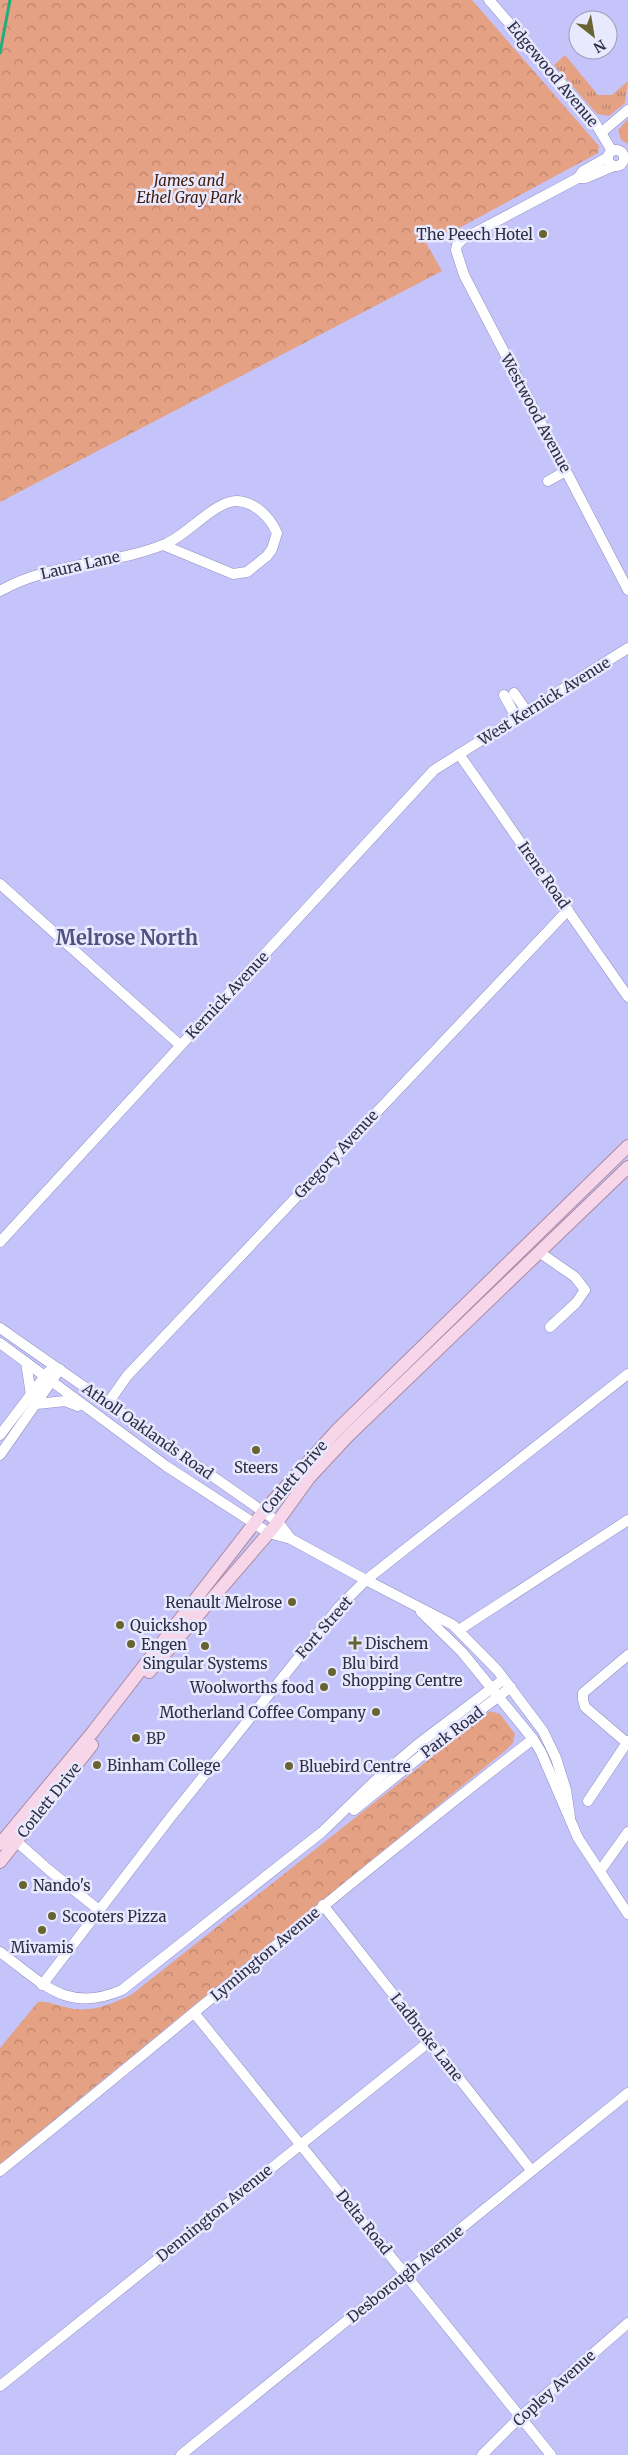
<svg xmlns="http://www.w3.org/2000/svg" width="628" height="2455" viewBox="0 0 628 2455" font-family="Merriweather,serif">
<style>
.grass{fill:url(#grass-tufts)}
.park{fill:url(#park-crowns)}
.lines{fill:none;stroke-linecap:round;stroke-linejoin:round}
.stream{stroke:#25ac7e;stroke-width:3}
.minor-casing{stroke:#9090c3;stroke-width:11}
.major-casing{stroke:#ac8aa4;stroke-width:14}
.minor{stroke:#fff;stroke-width:10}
.major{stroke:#f6d6e8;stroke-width:12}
.poi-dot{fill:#686431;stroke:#e8e9ff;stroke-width:2}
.labels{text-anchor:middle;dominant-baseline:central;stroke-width:5;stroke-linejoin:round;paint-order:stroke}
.street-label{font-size:15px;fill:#2f2e43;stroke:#e8e9ff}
.park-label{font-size:15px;font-style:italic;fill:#421d0b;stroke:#e8e9ff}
.poi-label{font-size:15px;fill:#2f2e43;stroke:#e8e9ff;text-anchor:start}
.district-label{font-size:20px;font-weight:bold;fill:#51507e;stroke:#e8e9ff}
</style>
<defs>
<pattern id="grass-tufts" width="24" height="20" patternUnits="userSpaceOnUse" patternTransform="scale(1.25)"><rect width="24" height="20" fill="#e5a184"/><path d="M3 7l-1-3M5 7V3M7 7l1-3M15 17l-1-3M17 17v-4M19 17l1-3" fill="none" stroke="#ba846e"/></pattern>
<pattern id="park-crowns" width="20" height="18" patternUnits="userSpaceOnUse" patternTransform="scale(1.25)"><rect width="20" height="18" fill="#e5a184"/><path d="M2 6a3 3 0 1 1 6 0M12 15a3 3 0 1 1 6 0" fill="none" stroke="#ba846e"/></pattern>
</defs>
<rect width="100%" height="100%" fill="#c4c4fa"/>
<g class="grass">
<polygon points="565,55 598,95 612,95 628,81 625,103 609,116 597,114 554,65"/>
<polygon points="628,119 628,144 621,140 618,130"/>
</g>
<g class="park">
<polygon points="0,0 472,0 599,146 598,153 448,234 445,230 425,241 442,271 0,502"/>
<path d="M490 1711 500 1714 515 1734 513 1743 506 1750 0 2164V2048L38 2002C48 2001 59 2006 69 2008 92 2013 111 2004 131 1995Z"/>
</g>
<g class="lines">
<polyline class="stream" points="0,53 10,0"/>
<g class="minor-casing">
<g id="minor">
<polyline points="489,0 594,121 612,151"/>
<polyline points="602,132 628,110"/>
<circle cx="616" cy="158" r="8"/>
<polyline points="614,166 586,178 578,178 463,239 457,245 456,250 464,275 628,590"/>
<polyline points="578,178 583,171 608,157"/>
<polyline points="548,481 566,471"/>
<path d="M0 591C50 562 112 566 165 544 188 535 214 501 237 501 255 502 270 517 277 533L272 549 267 556 247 572 233 574 163 545"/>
<polyline points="514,693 528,713"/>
<polyline points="504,695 517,719"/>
<polyline points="459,754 628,997"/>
<polyline points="0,884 180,1045"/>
<polyline points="0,1242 434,770 628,648"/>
<polyline points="539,1252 575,1277 585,1290 576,1303 550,1327"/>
<polyline points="0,1328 278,1522 291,1539"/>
<polyline points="0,1343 166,1466 269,1533 291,1539 366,1580 453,1625 498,1671 543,1731 556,1758 566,1790 570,1817"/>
<polyline points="26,1362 31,1395"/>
<polyline points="108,1403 127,1376 568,910"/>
<polyline points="37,1404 65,1401 78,1406"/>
<polyline points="0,1435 48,1372"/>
<polyline points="0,1455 60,1369"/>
<polyline points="421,1612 462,1652 533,1739 541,1752 578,1838 628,1914"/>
<polyline points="459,1630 628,1520"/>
<polyline points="627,1743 585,1707 583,1700 583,1693 628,1655"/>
<polyline points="588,1801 628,1741"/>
<polyline points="354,1810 442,1739 511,1687"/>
<polyline points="16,1841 50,1871 99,1910"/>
<polyline points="600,1871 628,1832"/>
<polyline points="323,1905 531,2170"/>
<path d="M0 1952C43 1983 66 2014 122 1990L322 1832 378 1778 417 1745 504 1679"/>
<polyline points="42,1985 170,1818 339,1607 366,1580 628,1374"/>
<polyline points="195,2014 551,2455"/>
<path d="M0 2171C178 2028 352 1879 533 1739"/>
<polyline points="0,2386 430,2041"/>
<polyline points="181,2455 628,2093"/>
<polyline points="482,2455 520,2417 628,2323"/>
</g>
</g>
<g class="major-casing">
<g id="major">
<polyline points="149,1672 273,1528 309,1478 348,1436 628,1167"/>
<polyline points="0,1844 92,1733 263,1512 338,1429 628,1146"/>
<polyline points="0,1862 92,1745"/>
</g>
</g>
<use href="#minor" class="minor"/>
<use href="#major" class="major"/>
</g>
<g class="poi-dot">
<circle cx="543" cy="234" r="5"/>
<circle cx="256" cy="1450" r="5"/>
<circle cx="292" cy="1602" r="5"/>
<circle cx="120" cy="1625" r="5"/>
<path d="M352.5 1635.5h5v5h5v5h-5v5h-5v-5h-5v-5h5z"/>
<circle cx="131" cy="1644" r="5"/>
<circle cx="205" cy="1646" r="5"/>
<circle cx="332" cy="1672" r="5"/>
<circle cx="324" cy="1687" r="5"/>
<circle cx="376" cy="1712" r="5"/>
<circle cx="136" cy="1738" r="5"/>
<circle cx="97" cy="1765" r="5"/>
<circle cx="289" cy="1766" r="5"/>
<circle cx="23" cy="1885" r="5"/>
<circle cx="52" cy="1916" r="5"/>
<circle cx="42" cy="1930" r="5"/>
</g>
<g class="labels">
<g class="street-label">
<text transform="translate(553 74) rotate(50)">Edgewood Avenue</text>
<text transform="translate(536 413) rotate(62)">Westwood Avenue</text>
<text transform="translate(80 565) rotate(-13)">Laura Lane</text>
<text transform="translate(544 701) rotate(-32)">West Kernick Avenue</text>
<text transform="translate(544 875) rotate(55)">Irene Road</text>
<text transform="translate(227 995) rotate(-47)">Kernick Avenue</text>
<text transform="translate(336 1154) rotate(-47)">Gregory Avenue</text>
<text transform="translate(148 1431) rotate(35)">Atholl Oaklands Road</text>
<text transform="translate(294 1477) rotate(-49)">Corlett Drive</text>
<text transform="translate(324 1627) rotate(-49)">Fort Street</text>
<text transform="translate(452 1732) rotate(-37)">Park Road</text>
<text transform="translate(49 1800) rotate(-51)">Corlett Drive</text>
<text transform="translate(265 1954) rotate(-40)">Lymington Avenue</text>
<text transform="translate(427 2037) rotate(52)">Ladbroke Lane</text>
<text transform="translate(214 2213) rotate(-39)">Dennington Avenue</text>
<text transform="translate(364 2222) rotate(51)">Delta Road</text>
<text transform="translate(405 2274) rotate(-39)">Desborough Avenue</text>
<text transform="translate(554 2388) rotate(-42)">Copley Avenue</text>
</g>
<g class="park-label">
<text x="189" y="180">James and<tspan x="189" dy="17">Ethel Gray Park</tspan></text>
</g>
<g class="poi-label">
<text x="533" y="234" text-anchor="end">The Peech Hotel</text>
<text x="256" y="1467" text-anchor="middle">Steers</text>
<text x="282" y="1602" text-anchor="end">Renault Melrose</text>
<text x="130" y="1625">Quickshop</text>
<text x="365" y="1643">Dischem</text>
<text x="141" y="1644">Engen</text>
<text x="205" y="1663" text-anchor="middle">Singular Systems</text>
<text x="342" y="1663">Blu bird<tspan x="342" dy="17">Shopping Centre</tspan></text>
<text x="314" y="1687" text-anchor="end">Woolworths food</text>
<text x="366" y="1712" text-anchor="end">Motherland Coffee Company</text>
<text x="146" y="1738">BP</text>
<text x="107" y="1765">Binham College</text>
<text x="299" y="1766">Bluebird Centre</text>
<text x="33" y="1885">Nando's</text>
<text x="62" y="1916">Scooters Pizza</text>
<text x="42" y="1947" text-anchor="middle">Mivamis</text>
</g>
<g class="district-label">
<text x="127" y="937">Melrose North</text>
</g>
</g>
<g transform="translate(593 35) rotate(149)"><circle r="24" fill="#e8e9ff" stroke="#9e9eb4"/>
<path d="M0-4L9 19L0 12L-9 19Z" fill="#686431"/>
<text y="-8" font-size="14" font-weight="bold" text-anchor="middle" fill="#2f2e43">N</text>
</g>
</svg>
